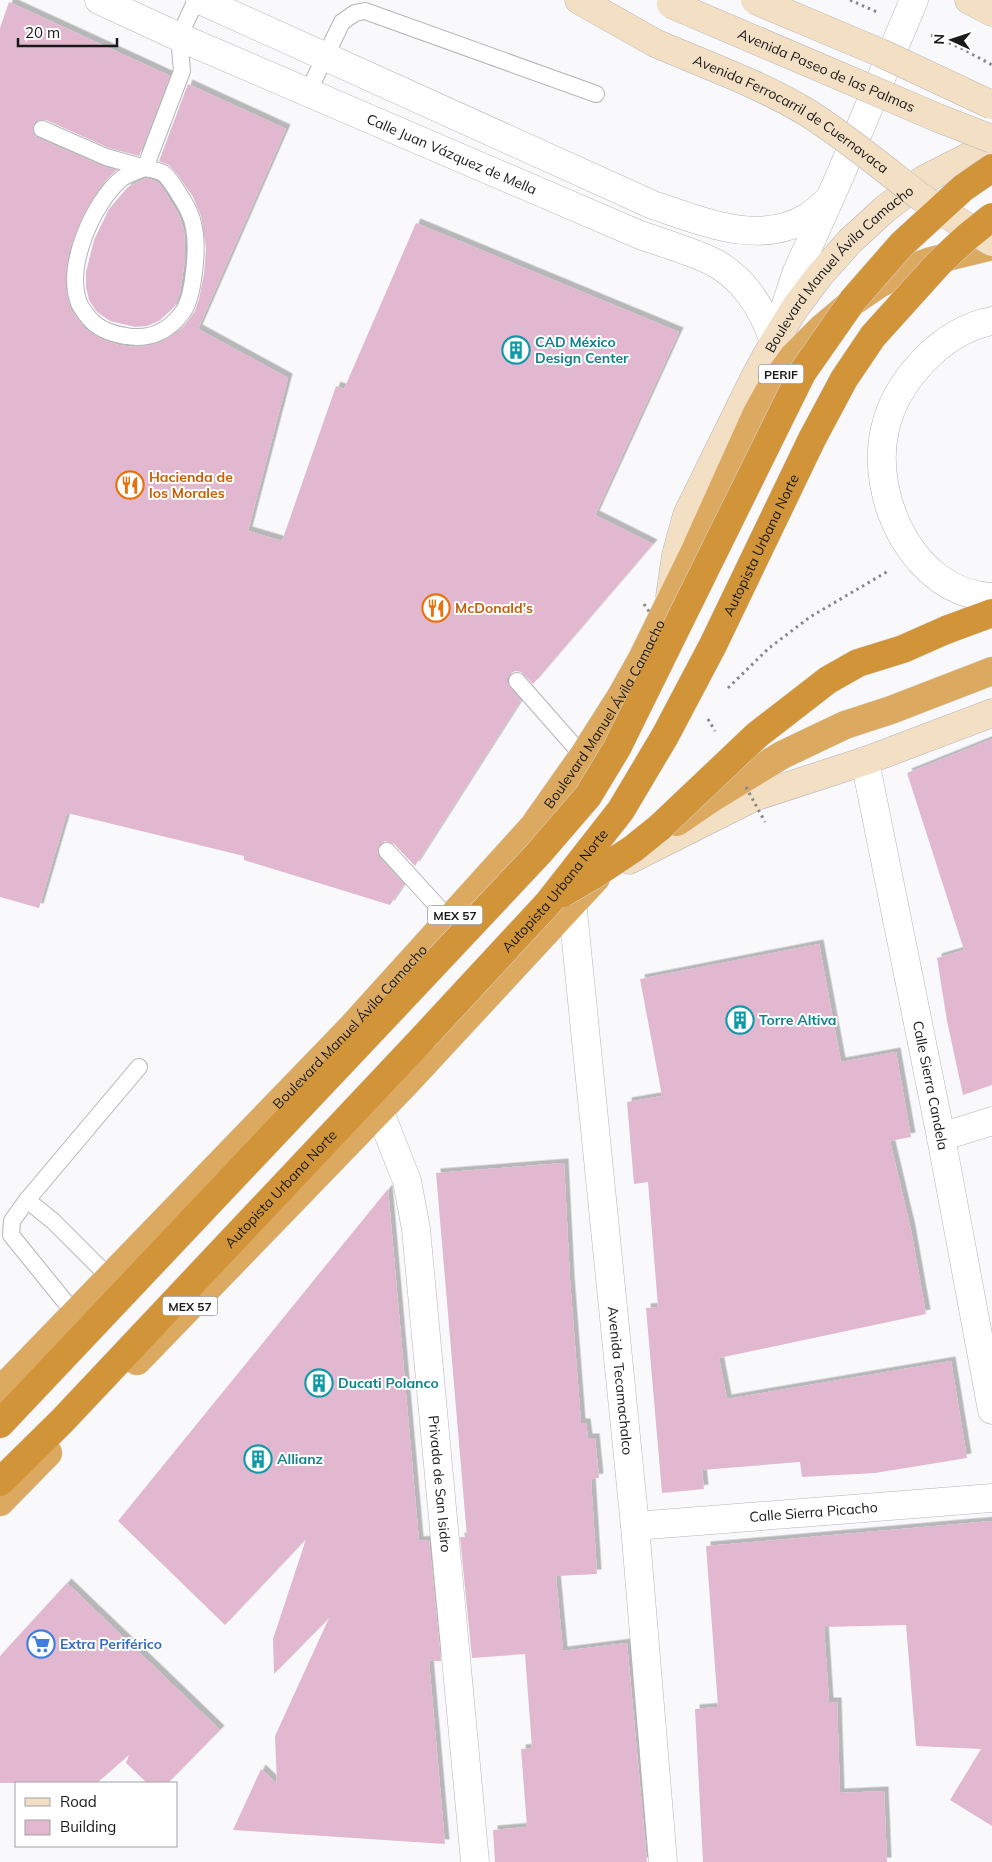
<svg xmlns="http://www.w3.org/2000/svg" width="992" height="1862" viewBox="0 0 992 1862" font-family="Mulish,sans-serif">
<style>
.building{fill:#e2b8d1;filter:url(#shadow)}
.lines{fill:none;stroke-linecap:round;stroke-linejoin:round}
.service-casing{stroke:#b5b5b7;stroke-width:18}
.minor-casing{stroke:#b5b5b7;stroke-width:29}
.tertiary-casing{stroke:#b5b5b7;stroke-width:29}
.secondary-casing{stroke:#b5b5b7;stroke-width:29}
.trunk-casing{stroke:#d6d6d6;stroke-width:29}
.motorway-casing{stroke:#d6d6d6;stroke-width:29}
.path{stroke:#888889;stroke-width:3;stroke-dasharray:2.5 4;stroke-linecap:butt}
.service{stroke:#fff;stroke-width:16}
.minor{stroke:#fff;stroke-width:28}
.tertiary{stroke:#fff;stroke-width:28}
.secondary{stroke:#f2dfc4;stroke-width:28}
.trunk{stroke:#dbaa60;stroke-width:28}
.motorway{stroke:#d29439;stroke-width:28}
.secondary-bridge-casing{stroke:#b5b5b7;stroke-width:29;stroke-linecap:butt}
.motorway-bridge-casing{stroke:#d6d6d6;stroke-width:29;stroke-linecap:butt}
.path-bridge{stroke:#888889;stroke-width:3;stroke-dasharray:2.5 4;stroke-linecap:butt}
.secondary-bridge{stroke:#f2dfc4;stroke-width:28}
.motorway-bridge{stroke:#d29439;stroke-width:28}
.labels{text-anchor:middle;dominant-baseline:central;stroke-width:4;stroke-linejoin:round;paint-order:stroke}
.shield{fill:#fff;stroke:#5f5f5f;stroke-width:1}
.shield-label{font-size:12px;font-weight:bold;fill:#1a1a1a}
.street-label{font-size:14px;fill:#1a1a1a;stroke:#fff}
.culture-label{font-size:14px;font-weight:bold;fill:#0d838f;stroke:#fff;text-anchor:start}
.food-label{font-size:14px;font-weight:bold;fill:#c56008;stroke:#fff;text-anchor:start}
.shop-label{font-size:14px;font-weight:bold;fill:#366cbe;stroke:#fff;text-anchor:start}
</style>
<defs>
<filter id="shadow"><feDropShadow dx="4.5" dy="-4.5" stdDeviation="0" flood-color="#0004"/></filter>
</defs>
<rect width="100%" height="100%" fill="#f9f9fb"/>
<g class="building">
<polygon points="9,2 170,76 139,156 109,148 46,120 36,121 33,125 34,134 38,138 102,166 116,170 102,184 83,215 69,251 66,271 66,290 71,310 85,329 102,339 119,345 133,347 151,345 161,342 176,333 184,326 195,311 199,299 204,274 206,248 201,216 193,197 177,174 169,165 159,161 188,84 286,129 198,329 288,378 248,531 282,541 336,386 344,389 416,223 679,332 595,515 653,544 533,684 521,672 515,671 510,674 507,678 507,683 521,700 415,866 394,844 385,841 380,844 377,853 379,857 404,884 390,905 244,860 244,856 67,813 39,908 0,897 0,28"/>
<polygon points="146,178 155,181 160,184 179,215 184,230 185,259 180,293 174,307 159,321 147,326 135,327 110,321 97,312 89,300 86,287 86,272 94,240 109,209 128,187"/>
<polygon points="992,739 992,1085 963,1095 947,1021 937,958 964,950 907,773"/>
<polygon points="819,944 841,1062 896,1052 911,1137 890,1141 911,1230 926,1314 719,1358 727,1399 951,1361 967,1458 875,1473 802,1477 800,1462 702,1470 704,1489 662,1493 646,1308 658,1307 648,1182 634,1184 627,1102 662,1096 640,979"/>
<polygon points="564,1163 570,1280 581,1423 586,1423 588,1438 595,1438 599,1478 591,1479 597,1574 556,1576 563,1651 627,1643 647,1862 495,1862 493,1830 527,1827 521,1749 532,1748 525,1654 472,1658 460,1537 467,1537 436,1173"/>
<polygon points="388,1189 419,1541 429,1540 441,1661 429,1661 445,1844 233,1830 261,1769 277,1784 275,1736 329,1618 274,1674 273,1639 306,1539 225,1625 118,1521"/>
<polygon points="992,1521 992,1826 950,1800 981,1749 916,1746 906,1625 824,1627 829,1702 837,1702 840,1793 884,1791 887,1862 703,1862 695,1709 718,1707 706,1546"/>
<polygon points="67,1583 220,1730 168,1783 147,1783 126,1763 129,1755 97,1783 0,1783 0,1656"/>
</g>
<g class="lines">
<g class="service-casing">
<g id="service">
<polyline points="308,92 342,22 355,13 365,11 596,94"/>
<polyline points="42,129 106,157 145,168 182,71 179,37 196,0"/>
<path d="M145 168C150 169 158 170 163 173 169 177 175 188 179 194 186 205 192 215 194 228 198 248 194 298 182 313 168 332 148 340 126 336 113 334 98 329 89 318 86 314 81 308 79 303 65 266 93 203 121 179 127 174 137 171 145 168Z"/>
<polyline points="517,681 583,756"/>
<polyline points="387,851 450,920"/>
<polyline points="27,1200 53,1221 110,1278"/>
<polyline points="75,1314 11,1235 12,1221 27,1200 139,1067"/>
</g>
</g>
<g class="minor-casing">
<g id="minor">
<path id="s1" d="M99 0 179 37 640 235C663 243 687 250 709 260 742 275 763 308 774 342"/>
<path d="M200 0 653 205C702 221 758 247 808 217 815 212 822 206 829 200"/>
<path d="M992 321C943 330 896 380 885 429 869 497 914 594 992 597"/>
<path id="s2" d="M865 761 941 1137 992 1410"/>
<path id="s3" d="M572 901 635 1526 663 1862"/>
<path id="s4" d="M379 1110 407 1181 416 1229 475 1862"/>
<polyline points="941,1137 992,1121"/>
<path id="s5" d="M635 1526 992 1498"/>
</g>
</g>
<g class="tertiary-casing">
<polyline id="tertiary" points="778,329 796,274 839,178 914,0"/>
</g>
<g class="secondary-casing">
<g id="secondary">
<polyline points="579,0 655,43"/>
<polyline points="969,0 992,12"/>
<path id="s6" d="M670 596 676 555 687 515 755 377 774 342 795 308 819 276 850 241 885 209 923 180 992 145"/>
<polyline points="629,860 754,797 865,761 992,713"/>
</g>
</g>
<g class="trunk-casing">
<g id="trunk">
<polyline points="677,822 712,798 782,755 845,725 891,710 992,671"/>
<polyline points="137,1361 406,1083 596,878"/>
<path id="s7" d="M0 1391 352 1027 533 827 583 756 620 698 643 657 693 555 757 413 773 384 793 357 822 328 854 301 879 284 906 270 931 261 992 246"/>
<polyline points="0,1502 48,1453"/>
</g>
</g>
<g class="motorway-casing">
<g id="motorway">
<polyline points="946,630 992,613"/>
<polyline points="0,1424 396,1005"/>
<path id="s8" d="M0 1482 62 1421 423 1038"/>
</g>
</g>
<g class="path">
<polyline points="850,0 877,12"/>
<polyline points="931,35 961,48 992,65"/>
<polyline points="728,688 769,648 810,617 890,570"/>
</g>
<use href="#service" class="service"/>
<use href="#minor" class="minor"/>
<use href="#tertiary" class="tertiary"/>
<use href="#secondary" class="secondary"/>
<use href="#trunk" class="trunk"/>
<use href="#motorway" class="motorway"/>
<g class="secondary-bridge-casing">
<g id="secondary-bridge">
<polyline points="755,0 881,53 992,105"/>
<path id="s9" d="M671 4 938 118 992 139"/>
<path id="s10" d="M655 43C706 65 760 84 808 113 847 138 882 167 918 195 942 212 967 227 992 242"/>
</g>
</g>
<g class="motorway-bridge-casing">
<g id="motorway-bridge">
<polyline points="563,893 592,876 634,848 660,827 757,735 828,680 858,663 903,649 946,630"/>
<polyline points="396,1005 538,854 588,796 617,748 802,373 853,300 902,244 963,188 992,168"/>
<path id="s11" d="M423 1038 549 902 621 810 665 736 713 645 812 439 844 379 873 336 938 264 967 237 992 217"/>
</g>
</g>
<g class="path-bridge">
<polyline points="644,604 650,613"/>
<polyline points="708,719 715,731"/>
<polyline points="746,787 765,822"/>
</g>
<use href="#secondary-bridge" class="secondary-bridge"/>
<use href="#motorway-bridge" class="motorway-bridge"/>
</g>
<defs>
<g id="building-ring" transform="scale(1.4375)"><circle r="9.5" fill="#fff" stroke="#0f9aa8" stroke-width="1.5"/><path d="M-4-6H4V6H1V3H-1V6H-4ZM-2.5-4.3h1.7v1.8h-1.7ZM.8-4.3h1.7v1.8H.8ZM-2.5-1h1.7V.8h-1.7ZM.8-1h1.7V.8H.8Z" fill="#0f9aa8"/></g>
<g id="restaurant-ring" transform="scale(1.4375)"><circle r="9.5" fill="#fff" stroke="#e8710a" stroke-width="1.5"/><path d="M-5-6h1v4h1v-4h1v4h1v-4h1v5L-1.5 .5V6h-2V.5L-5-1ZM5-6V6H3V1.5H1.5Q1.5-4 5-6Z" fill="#e8710a"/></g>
<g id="supermarket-ring" transform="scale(1.4375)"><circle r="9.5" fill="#fff" stroke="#3f7fe0" stroke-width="1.5"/><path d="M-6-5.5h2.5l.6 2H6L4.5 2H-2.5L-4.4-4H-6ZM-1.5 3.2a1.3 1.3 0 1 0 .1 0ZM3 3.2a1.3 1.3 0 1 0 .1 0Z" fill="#3f7fe0"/></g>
</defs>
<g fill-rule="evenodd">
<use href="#building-ring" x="516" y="350"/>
<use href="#restaurant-ring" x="130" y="485"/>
<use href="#restaurant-ring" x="436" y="608"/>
<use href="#building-ring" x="740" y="1020"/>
<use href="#building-ring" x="319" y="1383"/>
<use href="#building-ring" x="258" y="1459"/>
<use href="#supermarket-ring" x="41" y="1644"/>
</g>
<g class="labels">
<g class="shield">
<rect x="758.5" y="364.5" width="45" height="19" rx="4"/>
<rect x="427.5" y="905.5" width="55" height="19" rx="4"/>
<rect x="162.5" y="1296.5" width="55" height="19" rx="4"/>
</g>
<g class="shield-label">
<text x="781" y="374">PERIF</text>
<text x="455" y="915">MEX 57</text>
<text x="190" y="1306">MEX 57</text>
</g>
<g class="street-label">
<text stroke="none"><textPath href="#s9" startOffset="169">Avenida Paseo de las Palmas</textPath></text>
<text stroke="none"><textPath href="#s10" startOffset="154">Avenida Ferrocarril de Cuernavaca</textPath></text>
<text stroke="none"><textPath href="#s1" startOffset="385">Calle Juan Vázquez de Mella</textPath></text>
<text stroke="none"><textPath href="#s6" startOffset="375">Boulevard Manuel Ávila Camacho</textPath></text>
<text stroke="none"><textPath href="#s11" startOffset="602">Autopista Urbana Norte</textPath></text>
<text stroke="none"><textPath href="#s7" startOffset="910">Boulevard Manuel Ávila Camacho</textPath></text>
<text stroke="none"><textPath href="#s11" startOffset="198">Autopista Urbana Norte</textPath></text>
<text stroke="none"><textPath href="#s7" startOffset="505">Boulevard Manuel Ávila Camacho</textPath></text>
<text stroke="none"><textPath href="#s2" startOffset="331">Calle Sierra Candela</textPath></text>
<text stroke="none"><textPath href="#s8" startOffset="406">Autopista Urbana Norte</textPath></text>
<text stroke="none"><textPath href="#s3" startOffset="482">Avenida Tecamachalco</textPath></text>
<text stroke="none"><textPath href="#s4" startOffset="381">Privada de San Isidro</textPath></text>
<text stroke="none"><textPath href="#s5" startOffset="179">Calle Sierra Picacho</textPath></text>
</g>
<g class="culture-label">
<text x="535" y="342">CAD México<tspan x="535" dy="16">Design Center</tspan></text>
<text x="759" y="1020">Torre Altiva</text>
<text x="338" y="1383">Ducati Polanco</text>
<text x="277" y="1459">Allianz</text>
</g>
<g class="food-label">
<text x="149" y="477">Hacienda de<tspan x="149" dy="16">los Morales</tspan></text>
<text x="455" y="608">McDonald's</text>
</g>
<g class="shop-label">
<text x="60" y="1644">Extra Periférico</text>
</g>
</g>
<rect x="15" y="1782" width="162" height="65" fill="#ffffff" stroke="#a3a3a3"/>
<rect x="25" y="1798" width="25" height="8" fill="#f2dfc4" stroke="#a3a3a3"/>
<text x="60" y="1807" font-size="15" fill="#1a1a1a">Road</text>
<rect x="25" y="1820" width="25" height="15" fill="#e2b8d1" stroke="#a3a3a3"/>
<text x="60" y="1832" font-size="15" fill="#1a1a1a">Building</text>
<g transform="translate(952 40) rotate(273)" stroke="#ffffff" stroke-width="4" paint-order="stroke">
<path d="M0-4L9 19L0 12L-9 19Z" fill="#1a1a1a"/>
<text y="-8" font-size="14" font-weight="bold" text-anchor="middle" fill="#1a1a1a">N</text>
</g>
<path d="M18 38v8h99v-8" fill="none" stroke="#1a1a1a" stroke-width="2.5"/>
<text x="25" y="38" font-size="15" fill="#1a1a1a" stroke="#ffffff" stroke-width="4" paint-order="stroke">20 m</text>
</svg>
